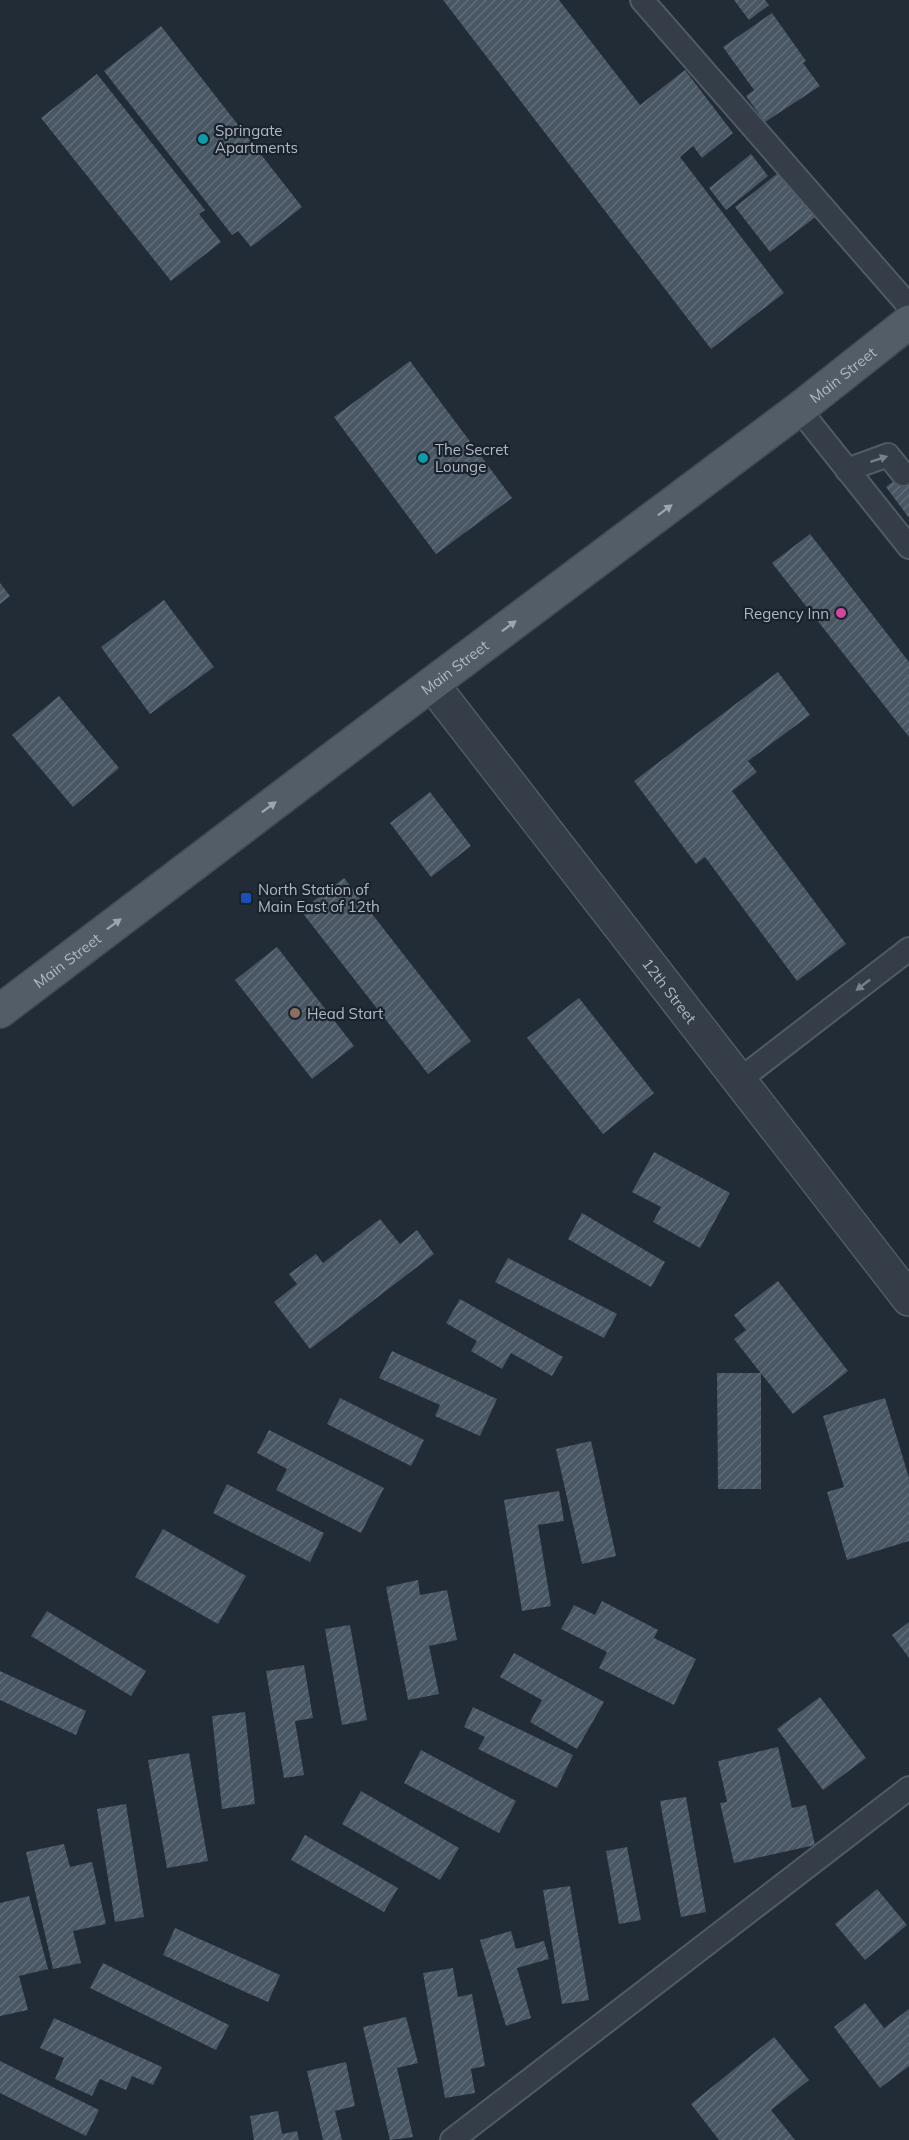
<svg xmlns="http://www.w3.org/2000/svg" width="909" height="2140" viewBox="0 0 909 2140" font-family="Mulish,sans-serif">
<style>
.building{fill:url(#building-hatch)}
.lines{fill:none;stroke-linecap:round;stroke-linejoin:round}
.lane-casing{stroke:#515b65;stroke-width:26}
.street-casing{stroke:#515b65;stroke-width:36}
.primary-casing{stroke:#404954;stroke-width:36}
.lane{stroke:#343d48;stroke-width:22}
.street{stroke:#343d48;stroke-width:33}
.primary{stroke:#525d68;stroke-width:33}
.oneway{fill:#77818c}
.oneway2{fill:#9ca6b2}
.culture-dot{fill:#0f9aa8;stroke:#1a222c;stroke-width:2}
.hotel-dot{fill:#d1479c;stroke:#1a222c;stroke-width:2}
.transit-dot{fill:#1a4fb4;stroke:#1a222c;stroke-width:2}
.education-dot{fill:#8d6e63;stroke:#1a222c;stroke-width:2}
.labels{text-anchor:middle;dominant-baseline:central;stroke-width:4.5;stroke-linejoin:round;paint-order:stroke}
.poi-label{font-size:15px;fill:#aeb8c4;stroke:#1a222c;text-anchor:start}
.street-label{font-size:15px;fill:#aeb8c4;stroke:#1a222c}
</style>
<defs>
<pattern id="building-hatch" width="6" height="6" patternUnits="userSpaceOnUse" patternTransform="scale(1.5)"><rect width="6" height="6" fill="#495663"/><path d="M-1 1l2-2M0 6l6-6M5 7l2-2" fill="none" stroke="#616c78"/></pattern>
</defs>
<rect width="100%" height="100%" fill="#212c37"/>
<g class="building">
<polygon points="443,0 559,0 640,105 685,70 733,133 702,158 693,146 680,157 784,293 711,349"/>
<polygon points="734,0 765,0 769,5 749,20"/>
<polygon points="772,13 806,61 803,63 820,86 765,122 746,96 754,90 723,47"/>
<polygon points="161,26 302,207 251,247 238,231 232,235 104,71"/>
<polygon points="97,74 205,210 199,214 221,242 171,281 41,118"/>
<polygon points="751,154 768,176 726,210 709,188"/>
<polygon points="782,170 818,215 770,252 735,207"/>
<polygon points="410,361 512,498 436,554 334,417"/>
<polygon points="909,469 909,518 886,487"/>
<polygon points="810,534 909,662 909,737 772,563"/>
<polygon points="0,583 10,596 0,604"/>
<polygon points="164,600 214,667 150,714 101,647"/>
<polygon points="778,672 810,715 748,761 757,772 732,791 846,944 797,981 705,857 696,864 634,781"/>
<polygon points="59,696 119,768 73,807 12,735"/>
<polygon points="430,792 471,846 431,877 390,823"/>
<polygon points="344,878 471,1041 428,1074 301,911"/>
<polygon points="277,947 354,1046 312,1079 235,980"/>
<polygon points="579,998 654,1093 603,1134 527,1038"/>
<polygon points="654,1152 730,1193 700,1248 653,1222 661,1207 632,1192"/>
<polygon points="582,1213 665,1262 651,1287 568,1239"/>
<polygon points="380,1219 400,1244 417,1230 434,1254 310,1349 274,1302 297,1284 289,1274 316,1254 323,1263"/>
<polygon points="508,1258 617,1314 604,1338 495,1282"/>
<polygon points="778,1281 848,1371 793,1414 734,1339 746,1330 734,1315"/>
<polygon points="460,1299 563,1357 552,1376 511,1353 502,1369 471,1351 477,1341 446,1323"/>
<polygon points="392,1351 497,1399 480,1436 435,1416 440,1405 379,1378"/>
<polygon points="717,1373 761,1373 761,1489 718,1489"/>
<polygon points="340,1398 424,1440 411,1466 327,1424"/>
<polygon points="885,1398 909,1478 909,1541 847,1560 827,1492 844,1487 823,1416"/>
<polygon points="269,1430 384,1488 361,1533 276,1490 287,1469 257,1453"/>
<polygon points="591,1441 616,1556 582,1564 556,1449"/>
<polygon points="227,1484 324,1533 310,1562 213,1513"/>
<polygon points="559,1491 564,1521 538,1525 551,1606 522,1611 504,1500"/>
<polygon points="163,1529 246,1576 218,1624 135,1577"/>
<polygon points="418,1580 420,1595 447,1590 457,1640 429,1646 439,1694 408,1700 386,1587"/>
<polygon points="602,1601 658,1630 654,1638 696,1659 674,1705 599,1668 607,1652 561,1629 574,1605 595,1615"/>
<polygon points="47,1611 146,1671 131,1696 31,1636"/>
<polygon points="909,1622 909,1658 892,1635"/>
<polygon points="350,1625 367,1720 342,1725 325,1629"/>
<polygon points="514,1653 604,1702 577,1749 530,1722 542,1700 500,1677"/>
<polygon points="304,1665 313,1718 295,1721 304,1775 284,1778 266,1671"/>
<polygon points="0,1671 86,1711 76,1735 0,1700"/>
<polygon points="820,1697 866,1758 823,1790 777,1729"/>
<polygon points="473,1707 573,1755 557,1788 478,1749 485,1737 464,1727"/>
<polygon points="245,1712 255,1804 222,1809 212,1716"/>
<polygon points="778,1747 792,1808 806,1805 815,1845 734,1863 720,1803 727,1802 718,1761"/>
<polygon points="421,1750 516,1801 499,1833 404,1783"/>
<polygon points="189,1753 208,1861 167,1868 148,1760"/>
<polygon points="361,1791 459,1848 440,1880 342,1824"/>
<polygon points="686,1797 706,1912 681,1917 660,1801"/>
<polygon points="126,1804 144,1917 115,1922 97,1809"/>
<polygon points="305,1835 398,1888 384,1912 291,1860"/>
<polygon points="64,1844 70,1867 92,1862 106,1924 73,1931 81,1963 53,1969 26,1852"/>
<polygon points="627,1847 641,1920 619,1924 606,1851"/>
<polygon points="570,1886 589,2000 562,2004 543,1890"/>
<polygon points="877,1889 907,1925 865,1960 835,1924"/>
<polygon points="29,1896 48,1969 19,1976 28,2010 0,2016 0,1903"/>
<polygon points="175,1928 280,1975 268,2002 163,1955"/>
<polygon points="511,1931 516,1949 544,1941 549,1959 517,1968 531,2018 506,2026 480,1940"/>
<polygon points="103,1963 229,2025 216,2050 90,1988"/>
<polygon points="453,1968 458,1997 472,1994 485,2066 471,2069 475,2093 445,2098 423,1973"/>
<polygon points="865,2003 884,2028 909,2009 909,2066 880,2088 834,2027"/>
<polygon points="406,2017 418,2063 397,2068 413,2137 390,2140 363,2027"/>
<polygon points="54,2018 162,2067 153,2085 132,2076 126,2090 100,2079 92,2096 55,2079 64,2058 40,2048"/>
<polygon points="774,2037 809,2080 771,2110 795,2140 719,2140 691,2104"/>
<polygon points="0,2061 99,2110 86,2136 0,2093"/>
<polygon points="346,2062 355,2106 335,2111 342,2140 323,2140 307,2071"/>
<polygon points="278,2111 282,2134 297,2131 299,2140 254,2140 250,2116"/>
</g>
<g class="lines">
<g class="lane-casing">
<g id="lane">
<polyline points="642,0 909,306"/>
<polyline points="799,409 909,547"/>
<polyline points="847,470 888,455 903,474"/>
<polyline points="738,1081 909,949"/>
<polyline points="452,2140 909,1788"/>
</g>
</g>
<g class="street-casing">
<g id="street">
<path id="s1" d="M432 684 909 1299"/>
</g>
</g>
<g class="primary-casing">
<g id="primary">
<path id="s2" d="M0 1011 389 716 799 409 909 322"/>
</g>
</g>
<use href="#lane" class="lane"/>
<use href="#street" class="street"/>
<use href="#primary" class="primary"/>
</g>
<defs><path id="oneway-solid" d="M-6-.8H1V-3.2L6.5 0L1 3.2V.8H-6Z" transform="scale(1.5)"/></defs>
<g class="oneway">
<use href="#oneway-solid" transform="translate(879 459) rotate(-18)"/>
<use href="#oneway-solid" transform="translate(863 985) rotate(142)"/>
</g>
<g class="oneway2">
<use href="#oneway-solid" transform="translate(665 510) rotate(-37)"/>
<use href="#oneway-solid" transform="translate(509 626) rotate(-37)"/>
<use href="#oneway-solid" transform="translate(269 807) rotate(-37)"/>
<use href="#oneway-solid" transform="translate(114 924) rotate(-37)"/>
</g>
<g class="culture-dot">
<circle cx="203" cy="139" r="6"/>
<circle cx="423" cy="458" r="6"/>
</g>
<circle class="hotel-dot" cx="841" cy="613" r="6"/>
<rect class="transit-dot" x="240" y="892" width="12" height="12" rx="3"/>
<circle class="education-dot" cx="295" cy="1013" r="6"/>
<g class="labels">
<g class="poi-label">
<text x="215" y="130">Springate<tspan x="215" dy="17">Apartments</tspan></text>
<text x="435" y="449">The Secret<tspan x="435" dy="17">Lounge</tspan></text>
<text x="829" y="613" text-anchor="end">Regency Inn</text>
<text x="258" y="889">North Station of<tspan x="258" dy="17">Main East of 12th</tspan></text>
<text x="307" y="1013">Head Start</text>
</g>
<g class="street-label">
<text stroke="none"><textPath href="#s2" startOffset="1056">Main Street</textPath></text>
<text stroke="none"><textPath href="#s2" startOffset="570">Main Street</textPath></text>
<text stroke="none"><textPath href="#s2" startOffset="84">Main Street</textPath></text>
<text stroke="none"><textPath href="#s1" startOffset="388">12th Street</textPath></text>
</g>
</g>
</svg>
